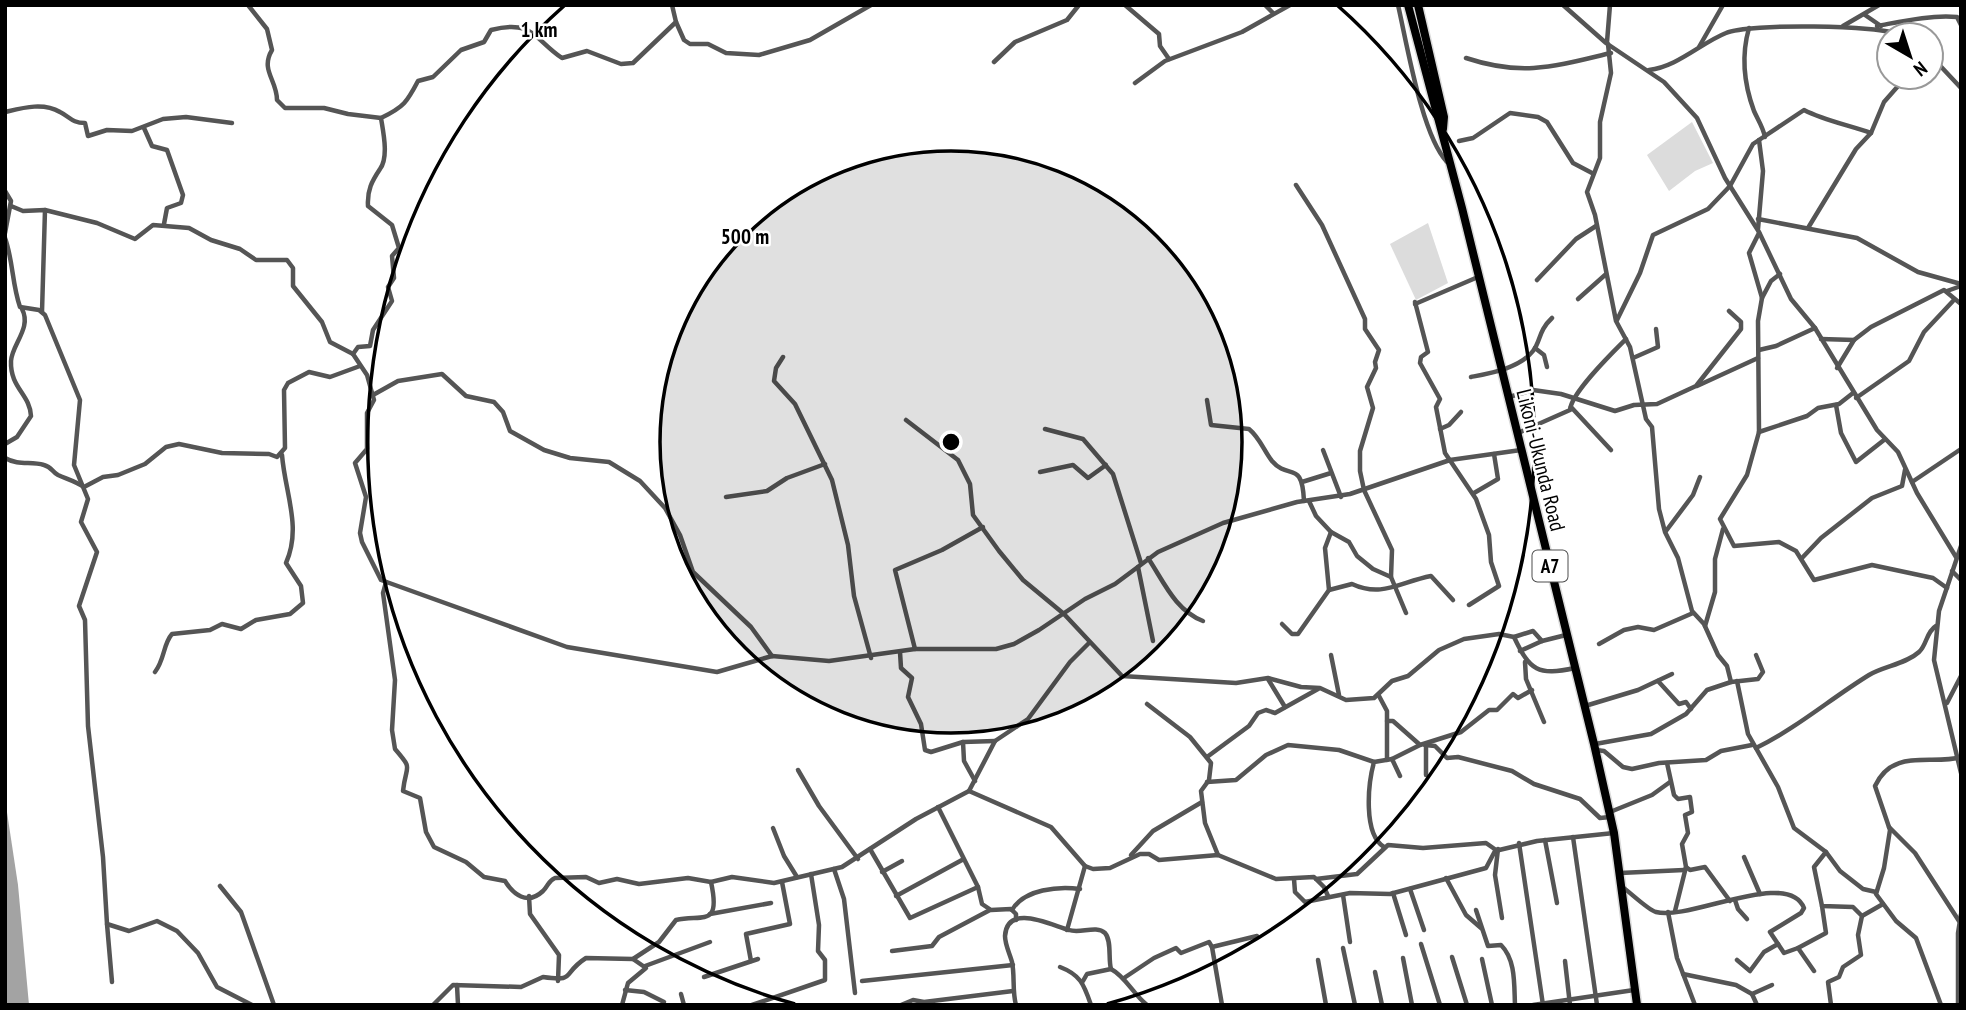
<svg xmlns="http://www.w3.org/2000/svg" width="1966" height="1010" viewBox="0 0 1966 1010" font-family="'PT Sans Narrow',sans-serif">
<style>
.green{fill:#dcdcdc}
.water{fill:#a3a3a3}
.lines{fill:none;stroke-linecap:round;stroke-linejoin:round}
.trunk-casing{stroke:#dbdbdb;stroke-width:11}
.minor{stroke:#555;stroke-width:4.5}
.trunk{stroke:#000;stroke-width:8}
.ring{fill:none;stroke:#000;stroke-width:3.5}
.labels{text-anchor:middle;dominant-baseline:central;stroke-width:5;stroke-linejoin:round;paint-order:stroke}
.shield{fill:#fff;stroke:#4c4c4c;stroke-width:2}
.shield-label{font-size:19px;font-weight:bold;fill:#000}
.street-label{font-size:21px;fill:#000;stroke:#fff}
.centre{fill:#000;stroke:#fff;stroke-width:3.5}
.ring-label{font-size:21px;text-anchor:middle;font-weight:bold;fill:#000;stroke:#fff;stroke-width:5;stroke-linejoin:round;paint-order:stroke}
</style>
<rect width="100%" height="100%" fill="#fff"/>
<g class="green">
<polygon points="1692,122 1713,163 1695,171 1669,191 1647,155"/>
<polygon points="1428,223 1448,283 1416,300 1390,244"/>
</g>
<polygon class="water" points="5,799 18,885 29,1005 5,1005"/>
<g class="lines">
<g class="trunk-casing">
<g id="trunk">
<polyline points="1408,5 1462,208 1594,744 1614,833 1637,1005"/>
<polyline points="1418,5 1444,117 1443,129"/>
</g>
</g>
<g class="minor">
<path d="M248 5 267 29 272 50C260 70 277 80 277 100L285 108H324L348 114 381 118"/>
<path d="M672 5 676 22 633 63 621 64 587 51 562 58C534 39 533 19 491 30L484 42 461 50 433 77 418 81C407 102 404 107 381 118 383 131 389 157 380 169 372 181 367 190 368 206L392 225 399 248 392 256 394 278 388 287 392 301 373 330 370 346 358 347 353 354 367 375 374 400 367 413V449L355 463 366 497 360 533 362 542 381 580 567 647 717 672 772 656 829 661 915 649H996L1014 644 1039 630 1085 599 1115 584 1158 552 1223 523 1297 502 1350 494 1450 460 1521 450"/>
<polyline points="1125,5 1159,34 1160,46 1169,59"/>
<polyline points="1265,5 1273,13"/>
<path d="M1398 5C1407 44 1422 136 1447 162"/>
<polyline points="1563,5 1606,43 1664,82 1697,118 1725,178 1759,232 1791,299 1815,328 1877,430 1898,452 1917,493 1956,557"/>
<polyline points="1865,15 1881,26"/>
<polyline points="676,22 684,40 690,44 708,44 726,53 759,55 810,40 871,5"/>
<polyline points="1843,26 1879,5"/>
<path d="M1877 26C1904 21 1929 15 1957 17L1961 25"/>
<path d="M1749 28C1741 56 1744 84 1754 111 1758 120 1763 127 1765 137"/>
<polyline points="1607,42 1610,5"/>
<polyline points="1608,44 1611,73 1600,122 1600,158 1587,192 1595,215 1616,321 1630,347 1646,419 1652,427 1659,509 1665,532 1678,558 1692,611 1704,624 1718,655 1727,666 1731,682"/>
<polyline points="1699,47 1723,5"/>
<polyline points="1931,56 1961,88"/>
<path d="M1466 58C1523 77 1556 66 1611 53"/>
<polyline points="994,62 1015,42 1067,20 1079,5"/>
<path d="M1649 70C1677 67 1701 43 1726 33 1749 23 1879 25 1902 35"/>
<polyline points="1135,83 1165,61 1242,32 1290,5"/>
<path d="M5 112C22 108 43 102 60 112 70 117 72 123 85 123L88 136 107 130 132 131 163 119 186 117 232 123"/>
<polyline points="144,128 152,146 167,150 183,195 181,203 167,208 164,224"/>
<polyline points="1459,141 1473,138 1510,113 1538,117 1547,122 1573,163 1592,173"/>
<polyline points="1296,185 1322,225 1365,319 1365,329 1379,350 1375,362 1376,368 1367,387 1373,408 1360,451 1360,471 1364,490 1392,550 1391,577"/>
<polyline points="5,191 11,201 5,233"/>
<polyline points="11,206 23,211 45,210 97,223 135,239 153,225 189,228 211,240 240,249 256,260 287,260 293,268 293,286 322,322 330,342 353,354"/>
<polyline points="1758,219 1857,238 1918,272 1961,284"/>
<polyline points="1808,228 1856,149 1871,133 1884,102 1906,77"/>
<polyline points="1758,229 1763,171 1759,140"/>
<polyline points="1759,233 1749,253 1762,298 1758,321 1759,432 1747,475 1720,519 1734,546 1779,542 1796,551 1814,580 1872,565 1933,578 1947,588"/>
<path d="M5 238C13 260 12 284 20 307L39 310 45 315 80 400 74 465 88 499 81 522 97 552 79 606 85 620 88 726 103 857 107 924 129 931 157 921 177 931 198 953 217 987 252 1005"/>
<polyline points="1537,280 1576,239 1596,226"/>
<polyline points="1947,291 1961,286"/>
<polyline points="1762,298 1771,281 1780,274"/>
<polyline points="1578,299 1605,275"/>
<polyline points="1415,302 1428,352 1421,357 1420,363 1440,399 1436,407 1445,453 1476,499 1489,535 1491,562 1499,586 1469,605"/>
<polyline points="1415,304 1478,277"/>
<polyline points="42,312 45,210"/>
<path d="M1617 320 1640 273 1653 235 1708 209 1730 186 1753 144 1804 110C1823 120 1848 125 1871 133"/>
<polyline points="1821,339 1854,340"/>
<polyline points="1535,348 1544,355 1547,367"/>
<polyline points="1759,350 1776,346 1815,328"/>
<polyline points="783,357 776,368 774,381 795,404 832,480 848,545 854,596 871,658"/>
<polyline points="1633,358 1658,347 1656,329"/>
<polyline points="1837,368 1854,340 1871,327 1944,290 1961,304"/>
<path d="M1471 377C1491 373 1520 368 1533 351 1541 341 1538 331 1552 318"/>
<polyline points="1697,386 1758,358"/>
<polyline points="373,395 398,381 442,374 466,396 494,402 503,412 510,431 544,450 570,458 609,462 640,481 665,508 680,535 693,572 751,627 772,656"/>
<polyline points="1509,397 1533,390 1561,394 1615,411 1634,405 1657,404 1696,386 1741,329 1741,322 1729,311"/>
<polyline points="1856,398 1909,361 1924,332 1953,301"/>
<path d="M1207 400 1211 425 1249 429C1260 438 1264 451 1272 461 1289 481 1302 459 1304 501"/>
<polyline points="1836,405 1841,433 1856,462 1884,440"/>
<polyline points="1571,407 1611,450"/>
<polyline points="906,420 958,460 970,484 973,515 999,551 1023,580 1064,614 1122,676 1236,683 1268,678 1301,687 1320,688 1346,700 1374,698 1392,681 1408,676 1439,650 1464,639 1499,634 1514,637 1533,631 1542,641"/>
<polyline points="1045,429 1083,439 1113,474 1141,563"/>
<polyline points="1440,429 1449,425 1461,412"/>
<polyline points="1759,432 1807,416 1818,408 1839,404 1853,393"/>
<path d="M1518 433 1570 410C1571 393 1612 353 1626 339"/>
<path d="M5 444 17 437 31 416C30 394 10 388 11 361 12 344 32 328 22 309"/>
<polyline points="1323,450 1341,497"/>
<path d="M5 458C19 466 30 461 44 465 52 467 52 472 58 475 67 479 75 481 84 487L103 477 118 475 145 464 166 447 179 444 222 453 269 454 277 457 285 448 284 390 288 383 309 372 330 377 360 366"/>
<polyline points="1040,472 1073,465 1088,478 1106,465"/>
<polyline points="1302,482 1331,473"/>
<polyline points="1912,482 1961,449"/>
<polyline points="1474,493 1498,479 1494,454"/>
<polyline points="726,497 767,491 787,478 825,464"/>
<polyline points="1309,501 1316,516 1331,532 1349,542 1357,556 1373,569 1391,577 1406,613"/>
<polyline points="1666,531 1693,495 1700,477"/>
<polyline points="1961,546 1939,611 1934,660 1961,773"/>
<path d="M1148 558C1164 582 1175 610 1203 621"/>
<polyline points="1802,558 1821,538 1872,498 1902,486 1905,470"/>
<polyline points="1138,567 1153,641"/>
<polyline points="1952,571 1961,580"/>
<path d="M386 582 383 593 395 680 392 730 395 749C414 771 406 763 403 791L420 798 426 832 434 847 466 862 484 877 505 881C513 894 527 906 543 891 549 885 548 881 555 878L586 877 599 883 617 879 639 884 688 878 711 882 732 877 774 883 842 867 916 819 969 791 995 741 1028 719 1070 662 1089 643"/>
<path d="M1329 590 1352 584C1382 598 1400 582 1431 576L1453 600"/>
<polyline points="1282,624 1292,634 1298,634 1329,590 1325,548 1331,532"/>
<polyline points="1705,626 1715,592 1715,559 1723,529"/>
<path d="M1514 637C1530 671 1538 676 1575 668"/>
<polyline points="1599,644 1624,630 1638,627 1654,630 1693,613"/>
<polyline points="915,649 895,570 942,550 983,527"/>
<polyline points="1520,651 1542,641 1566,635"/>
<polyline points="900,652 901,668 912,678 908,697 921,724 925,750 931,752 963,742 964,761 975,781"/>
<polyline points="1331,655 1339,695"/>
<polyline points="1525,662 1526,679 1544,722"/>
<path d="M155 672C165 659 163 644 172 634L210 630 222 624 241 629 256 620 290 614 303 603 301 586 286 563C302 527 285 493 282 455"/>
<polyline points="1268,679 1285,707"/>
<polyline points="1658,681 1679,704 1686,702 1691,709"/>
<polyline points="1737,681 1748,734 1778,787 1794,828 1826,852 1840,871 1863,889 1876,892"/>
<polyline points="1379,696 1387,711 1387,760"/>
<polyline points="1947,703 1961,676"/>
<polyline points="1147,704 1190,737 1211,763 1209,780 1201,791 1205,823 1218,855"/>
<polyline points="1585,706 1638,690 1672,674"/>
<polyline points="1387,721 1393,721 1419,744"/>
<polyline points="963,742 995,741"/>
<polyline points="1595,744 1651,734 1686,714 1707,690 1731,682 1758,679 1763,672 1756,655"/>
<polyline points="1425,745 1435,746 1447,758 1458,757 1512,771 1534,784 1580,799 1600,818 1610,817"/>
<polyline points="1426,745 1426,775"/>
<path d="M1756 748C1797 728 1830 699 1869 675 1884 666 1906 664 1919 652 1927 645 1926 632 1936 626"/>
<polyline points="1596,750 1604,751 1623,767 1632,769 1659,763 1706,760 1721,751 1752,745"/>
<polyline points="1207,757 1249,726 1258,713 1266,710 1275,713 1318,689"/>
<polyline points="1667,763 1674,795 1678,799 1690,797 1692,812 1685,815 1688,833 1682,844 1686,867 1675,911"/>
<polyline points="798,770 819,806 858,859"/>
<polyline points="1400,776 1392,759 1420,745 1461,732 1489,710 1497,710 1513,694 1518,698 1532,690"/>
<polyline points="1207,782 1236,780 1266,755 1288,745 1339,750 1374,762"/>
<polyline points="969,791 1051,827 1085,866 1093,869 1110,868 1140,854 1149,854 1159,860 1218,855 1276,879 1314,877 1324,887 1328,896"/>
<polyline points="938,807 978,887 982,904 991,910 1011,909 1016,914 1016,920"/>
<polyline points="1610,812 1652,795 1670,782"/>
<polyline points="1889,827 1915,853 1959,921"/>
<polyline points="773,828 784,856 797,877"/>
<polyline points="1573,837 1597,1005"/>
<polyline points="1545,840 1557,903"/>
<polyline points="1519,843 1543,1005"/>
<path d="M1384 847C1363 834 1368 784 1374 762L1392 759"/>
<polyline points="870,849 910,918 978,887"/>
<polyline points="1498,849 1495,875 1502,918"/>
<polyline points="1826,852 1814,867 1822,906 1853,907 1862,916 1858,935 1861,955 1843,967 1839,977 1828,982 1831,1005"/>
<polyline points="1131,855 1153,831 1202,802"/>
<polyline points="1744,857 1760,894"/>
<polyline points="1686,867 1690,870 1705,867 1730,901"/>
<polyline points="834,869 844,899 855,993"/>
<polyline points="882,872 902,861"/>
<polyline points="1620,873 1684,870"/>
<polyline points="1446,878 1466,915 1481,928"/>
<polyline points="1294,879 1295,892 1305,902 1350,893 1390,894 1486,868 1495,851 1537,841 1614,833"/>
<polyline points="1316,879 1357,874 1388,845 1423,848 1486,843 1496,850"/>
<polyline points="220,886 241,912 274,1005"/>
<path d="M1621 886C1630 892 1648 910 1656 912 1690 921 1788 868 1804 908L1801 913 1770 932 1778 944"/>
<polyline points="1410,889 1424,930"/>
<polyline points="1393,893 1406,935"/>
<polyline points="1343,895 1350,942"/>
<polyline points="529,896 530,914 559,955 558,981"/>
<polyline points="896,896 962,860"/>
<polyline points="1735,900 1738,909 1747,919"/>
<path d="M1012 910C1024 889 1059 886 1080 889"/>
<path d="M1476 910 1488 946 1501 945C1516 960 1514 985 1515 1005"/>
<polyline points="1668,912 1677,958 1695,1005"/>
<polyline points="710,914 771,903"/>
<polyline points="1862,916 1883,904"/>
<polyline points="107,924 112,982"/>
<polyline points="1067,930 1085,866"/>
<polyline points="1421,944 1440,1005"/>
<polyline points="1212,947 1222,1005"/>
<polyline points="1343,948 1355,1005"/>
<polyline points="1798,948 1826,933 1822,906"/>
<polyline points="892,951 932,946 939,937 990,910"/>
<polyline points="1452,957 1467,1005"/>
<polyline points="1403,958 1412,1005"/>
<polyline points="1482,959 1492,1005"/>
<polyline points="1318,960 1326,1005"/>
<polyline points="1737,960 1750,971 1764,952 1778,944 1784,953 1798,948 1814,971"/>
<polyline points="751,961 746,934 790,924 782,882"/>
<polyline points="1565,961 1570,1005"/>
<polyline points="645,966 710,942"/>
<path d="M1060 967C1081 975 1084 985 1091 1005"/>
<polyline points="1375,972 1382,1005"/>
<polyline points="1683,974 1736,985 1752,994 1772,985"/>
<polyline points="704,977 758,959"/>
<polyline points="1124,978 1154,958 1176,948 1181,953 1209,942 1212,947 1257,936"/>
<polyline points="862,981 1013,965"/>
<polyline points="1083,981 1087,974 1111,969"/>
<polyline points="457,985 458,1005"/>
<polyline points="625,990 644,992 664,1002"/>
<polyline points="681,994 684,1005"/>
<polyline points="1752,994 1757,1005"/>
<path d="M433 1005 453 985 521 987 543 977C577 982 561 974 586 958L633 959 659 942 676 920C703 914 721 928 711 882"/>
<polyline points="622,1005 628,983 646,968 633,959"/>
<polyline points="752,1005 825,980 825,960 818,951 819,925 811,874"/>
<polyline points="901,1005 913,1000 924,1002 1013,991"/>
<path d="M1016 1005C1012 991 1015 976 1012 962 1010 954 1005 945 1005 936 1007 902 1053 926 1069 930 1080 934 1096 925 1105 933 1112 941 1108 959 1111 969 1126 977 1133 994 1147 1005"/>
<polyline points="1533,1005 1634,990"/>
<path d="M1941 1005 1916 938 1896 921 1876 894 1884 868 1890 830 1875 786C1893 747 1932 766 1961 757"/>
<polyline points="1958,1005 1958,933 1961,914"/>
</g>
<use href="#trunk" class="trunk"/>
</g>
<circle cx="951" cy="442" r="291" fill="#000" fill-opacity=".12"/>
<g class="ring">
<circle cx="951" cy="442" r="291"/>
<path d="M795 1004A583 583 0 0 1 565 5M1337 5A583 583 0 0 1 1107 1004"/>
</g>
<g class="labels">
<rect class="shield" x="1532.5" y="550.5" width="35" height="31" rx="5"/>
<g class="shield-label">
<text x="1550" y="566">A7</text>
</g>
<g class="street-label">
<text transform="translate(1541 460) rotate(76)">Likoni-Ukunda Road</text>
</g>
</g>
<circle cx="951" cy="442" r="10" class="centre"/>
<g class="ring-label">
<text x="539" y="37">1 km</text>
<text x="745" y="244">500 m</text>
</g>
<rect width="1966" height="1010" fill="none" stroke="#000000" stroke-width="14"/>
<g transform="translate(1910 56) rotate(141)"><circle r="33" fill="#ffffff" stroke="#999999" stroke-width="2"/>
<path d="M0-5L12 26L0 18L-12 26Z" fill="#000000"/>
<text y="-10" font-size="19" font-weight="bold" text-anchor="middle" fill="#000000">N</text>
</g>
</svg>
